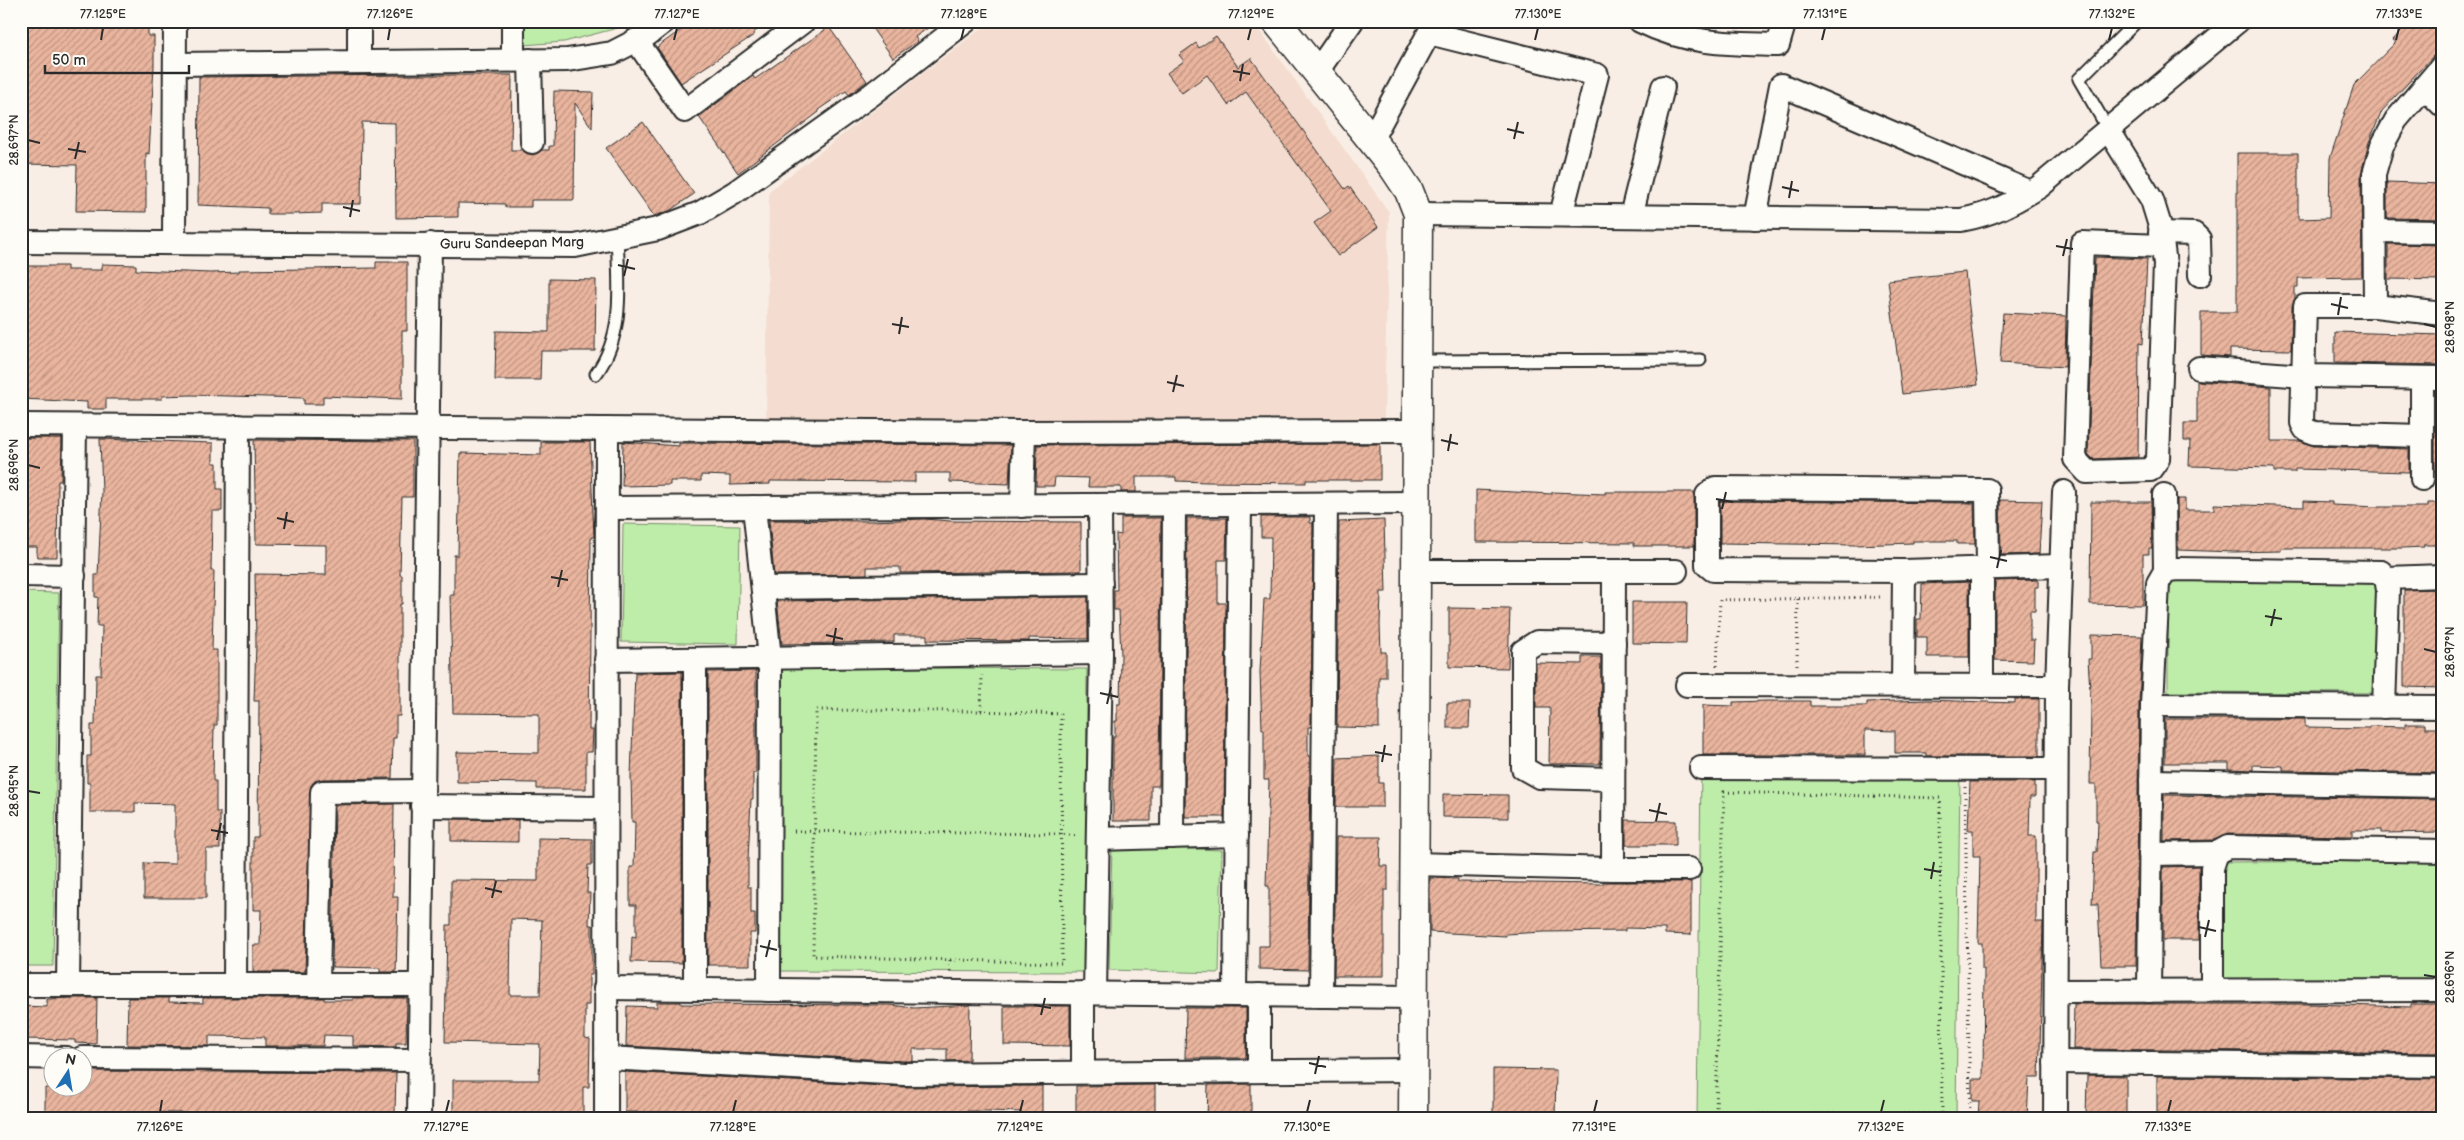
<svg xmlns="http://www.w3.org/2000/svg" width="2464" height="1140" viewBox="0 0 2464 1140" font-family="'Balsamiq Sans',sans-serif">
<style>
.built{fill:#f4ddd0}
.green{fill:#beeca9;stroke:#748c6a}
.building{fill:url(#building-hatch);stroke:#2b2b2b;fill-rule:evenodd}
.lines{fill:none;stroke-linecap:round;stroke-linejoin:round}
.lane-casing{stroke:#2b2b2b;stroke-width:15}
.street-casing{stroke:#2b2b2b;stroke-width:26}
.secondary-casing{stroke:#2b2b2b;stroke-width:31}
.path{stroke:#2b2b2b;stroke-width:3;stroke-dasharray:1 4;stroke-linecap:butt}
.lane{stroke:#fdfcf7;stroke-width:11}
.street{stroke:#fdfcf7;stroke-width:22}
.secondary{stroke:#fdfcf7;stroke-width:28}
.ticks{fill:none;stroke:#2b2b2b;stroke-width:2}
.labels{text-anchor:middle;dominant-baseline:central;stroke-width:4;stroke-linejoin:round;paint-order:stroke}
.street-label{font-size:14px;fill:#2b2b2b;stroke:#fdfcf7}
.neatline{fill:none;stroke:#2b2b2b;stroke-width:2}
.ticks-label{font-size:12px;text-anchor:middle;fill:#2b2b2b}
</style>
<defs>
<pattern id="building-hatch" width="6" height="6" patternUnits="userSpaceOnUse" patternTransform="scale(1.25)"><rect width="6" height="6" fill="#eab59e"/><path d="M-1 1l2-2M0 6l6-6M5 7l2-2" fill="none" stroke="#be9381"/></pattern>
</defs>
<rect width="100%" height="100%" fill="#f9eee5"/>
<filter id="ink" filterUnits="userSpaceOnUse"><feTurbulence type="fractalNoise" baseFrequency=".02" numOctaves="2"/><feDisplacementMap in="SourceGraphic" scale="10" xChannelSelector="R" yChannelSelector="G"/><feConvolveMatrix kernelMatrix="1 2 1 2 8 2 1 2 1" color-interpolation-filters="sRGB"/></filter>
<g filter="url(#ink)">
<polygon class="built" points="991,21 1253,21 1389,212 1384,420 766,419 769,191"/>
<g class="green">
<polygon points="523,21 635,21 629,25 564,42 523,45"/>
<polygon points="623,524 740,526 738,644 621,642"/>
<polygon points="2168,580 2376,581 2376,693 2168,692"/>
<polygon points="21,592 59,593 53,966 21,966"/>
<polygon points="782,667 1087,669 1086,972 780,971"/>
<polygon points="1701,768 1960,771 1956,1119 1697,1119"/>
<polygon points="1112,846 1222,850 1219,973 1109,970"/>
<polygon points="2443,861 2443,980 2222,980 2222,862"/>
</g>
<g class="building">
<polygon points="21,21 148,21 148,36 154,36 154,66 149,154 146,153 146,212 76,211 77,165 21,164"/>
<polygon points="681,21 770,21 753,33 754,35 681,83 657,47 685,27"/>
<polygon points="867,21 938,21 915,37 918,41 893,58"/>
<polygon points="2410,21 2443,21 2443,52 2433,56 2382,111 2369,142 2361,174 2362,277 2298,278 2298,287 2295,287 2295,298 2292,306 2291,350 2230,349 2230,357 2201,355 2201,312 2237,312 2237,153 2298,153 2298,219 2329,218 2330,158 2354,85 2396,42 2393,40"/>
<polygon points="829,27 867,81 849,95 846,91 818,110 819,112 738,173 699,117 753,76 755,79"/>
<polygon points="1216,36 1238,67 1251,58 1345,189 1349,186 1378,227 1338,256 1314,223 1331,211 1246,92 1228,105 1207,75 1182,93 1167,73 1184,61 1179,55 1196,43 1199,48"/>
<polygon points="411,75 512,75 511,150 522,150 532,155 542,150 549,150 549,146 553,146 554,91 593,92 592,128 575,103 574,200 531,200 531,207 505,207 505,204 458,203 458,217 396,218 395,123 362,122 361,204 322,204 322,213 293,214 268,214 268,208 198,205 199,77"/>
<polygon points="643,122 694,194 669,211 654,216 606,148"/>
<polygon points="2387,182 2443,184 2443,219 2387,218"/>
<polygon points="2388,244 2443,245 2443,280 2388,279"/>
<polygon points="2095,257 2147,259 2143,344 2139,343 2138,457 2093,459 2088,454"/>
<polygon points="376,262 407,262 407,331 402,331 402,399 323,396 323,404 304,404 304,398 191,395 162,396 162,399 106,399 106,409 87,409 87,402 21,399 21,266 67,266 67,270 102,270 102,264 136,265 136,270 210,273 239,272 239,270 376,268"/>
<polygon points="1965,272 1978,385 1902,394 1888,280"/>
<polygon points="549,279 596,280 595,351 541,351 540,380 495,380 496,331 549,332"/>
<polygon points="2003,313 2066,316 2065,367 2000,363"/>
<polygon points="2335,332 2443,335 2443,365 2335,363"/>
<polygon points="2197,381 2271,387 2271,441 2300,441 2314,446 2409,449 2409,472 2295,469 2295,472 2274,472 2274,468 2189,466 2190,441 2184,441 2184,423 2197,423"/>
<rect x="2435" y="391" width="8" height="81"/>
<polygon points="21,438 62,438 61,481 58,481 57,557 37,557 37,547 21,547"/>
<polygon points="100,439 213,443 213,463 217,463 217,489 222,489 222,511 212,511 211,571 214,571 212,650 217,650 217,725 214,725 213,781 216,781 216,812 220,812 220,849 206,849 206,898 144,898 144,863 175,864 175,804 135,803 135,812 90,812 90,783 87,783 87,756 91,756 91,725 95,725 96,675 101,675 102,626 97,626 98,597 95,597 95,575 98,575 102,491"/>
<polygon points="254,440 413,441 413,497 402,497 400,575 402,575 402,604 400,604 400,716 396,716 396,738 393,738 392,778 322,779 315,781 311,786 305,972 253,972 253,945 260,945 261,910 253,910 253,837 258,837 259,701 254,701 256,644 255,574 326,575 326,545 256,544"/>
<polygon points="541,442 590,442 594,537 591,537 589,730 593,730 592,752 586,752 586,789 537,789 537,783 457,782 457,752 539,753 539,714 453,713 450,595 454,595 454,555 458,555 460,453 541,455"/>
<polygon points="623,442 679,446 679,443 1011,445 1009,484 950,482 950,473 915,473 915,482 770,481 770,484 730,485 730,476 701,475 701,481 670,481 670,485 622,486"/>
<polygon points="1380,444 1380,480 1306,480 1306,483 1208,482 1176,481 1176,477 1136,477 1136,492 1121,492 1121,487 1088,487 1089,478 1055,477 1054,486 1036,486 1037,445"/>
<polygon points="1476,490 1552,494 1552,492 1605,494 1605,492 1694,492 1694,546 1634,546 1634,543 1476,542"/>
<polygon points="2177,499 2185,499 2185,510 2214,510 2214,504 2304,507 2304,501 2332,502 2332,505 2378,507 2428,507 2428,503 2443,503 2443,545 2424,545 2424,547 2403,548 2281,548 2281,551 2233,552 2178,550"/>
<polygon points="2000,500 2042,501 2039,554 2001,555"/>
<polygon points="1720,501 1974,503 1975,544 1957,544 1957,541 1913,541 1913,543 1855,545 1720,543"/>
<polygon points="2091,502 2151,502 2152,548 2149,548 2149,554 2143,554 2143,605 2090,604"/>
<polygon points="1261,517 1310,517 1310,523 1313,523 1311,727 1308,727 1308,756 1310,756 1308,970 1259,969 1259,946 1269,946 1269,886 1266,886 1269,780 1264,780 1264,729 1262,729 1260,672 1264,599 1270,599 1271,537 1261,537"/>
<polygon points="1121,518 1161,518 1159,786 1151,786 1151,821 1113,821 1113,737 1115,737 1115,721 1117,721 1117,704 1120,704 1121,655 1119,610 1114,610 1114,590 1117,590 1116,534 1121,535"/>
<polygon points="1187,518 1227,518 1226,560 1218,560 1218,603 1226,603 1224,817 1185,817"/>
<polygon points="924,519 951,521 1081,522 1081,571 900,573 900,567 867,567 867,574 774,575 769,520 871,521"/>
<polygon points="1384,520 1386,592 1381,592 1380,625 1381,652 1386,652 1386,677 1379,677 1379,728 1337,727 1339,522"/>
<polygon points="2038,580 2038,587 2035,587 2035,611 2030,611 2030,640 2034,640 2033,661 1995,660 1995,581"/>
<polygon points="1969,582 1969,657 1927,657 1927,637 1917,637 1917,619 1921,619 1922,584"/>
<polygon points="2443,589 2443,688 2404,687 2404,590"/>
<polygon points="1088,597 1088,639 1029,638 1029,641 927,640 927,635 894,635 894,642 782,644 777,601"/>
<polygon points="1632,602 1687,602 1686,644 1632,643"/>
<polygon points="1449,608 1510,609 1508,668 1449,667"/>
<polygon points="2091,635 2142,636 2139,705 2136,966 2101,966 2098,904 2092,904 2094,852 2097,852 2098,821 2096,821 2096,784 2090,784 2091,706 2088,659 2091,659"/>
<polygon points="1582,657 1601,657 1600,764 1549,764 1550,708 1536,708 1536,663 1582,664"/>
<polygon points="756,671 756,773 753,773 753,799 751,799 748,860 748,887 751,887 751,913 755,913 755,933 750,933 750,965 708,965 708,672"/>
<polygon points="682,672 682,963 631,962 632,936 636,937 636,905 630,905 630,867 634,867 635,822 632,822 631,776 635,673"/>
<polygon points="2015,699 2039,699 2039,756 1926,756 1926,753 1895,753 1895,731 1865,730 1865,755 1703,755 1703,705 1733,706 1733,702 1766,701 1810,701 1810,706 1867,706 1867,702 1927,700 2015,703"/>
<polygon points="1447,703 1470,703 1469,728 1447,728"/>
<polygon points="2165,719 2305,719 2305,727 2370,728 2370,726 2405,727 2405,724 2425,724 2425,728 2443,728 2443,773 2283,770 2283,766 2253,765 2253,770 2229,769 2229,763 2165,763"/>
<polygon points="1379,756 1379,783 1383,783 1383,807 1336,807 1337,758"/>
<polygon points="1970,782 2035,782 2035,797 2030,797 2029,836 2036,836 2036,922 2043,922 2040,1049 2039,1078 2029,1078 2027,1119 1978,1119 1979,1101 1972,1101 1972,1079 1983,1079 1984,969 1982,969 1982,943 1978,943 1980,856 1973,856 1973,830 1968,830"/>
<polygon points="1443,794 1508,795 1508,818 1443,817"/>
<polygon points="2164,795 2443,799 2443,832 2381,833 2381,830 2352,830 2352,836 2228,834 2214,840 2164,841"/>
<polygon points="394,804 393,897 398,897 396,972 380,972 380,968 332,967 335,805"/>
<polygon points="451,819 518,820 518,842 451,841"/>
<polygon points="1626,820 1676,821 1676,845 1626,845"/>
<polygon points="1336,837 1381,837 1380,866 1388,866 1388,890 1384,890 1384,976 1334,976"/>
<path d="M538 838 592 839V865H588L587 893H590L589 925H592V975H589V1005H585V1038L590 1039 589 1087H583V1119L453 1117V1080H539L540 1044 445 1042 447 925H451V880L538 881ZM511 919 542 920 540 995H510Z"/>
<polygon points="2199,866 2199,940 2163,940 2163,867"/>
<polygon points="1430,878 1458,879 1458,882 1603,884 1603,882 1691,882 1691,935 1665,934 1665,929 1625,928 1625,931 1544,932 1506,934 1506,936 1430,932"/>
<polygon points="76,998 97,998 96,1044 75,1043 75,1040 21,1039 21,1006 47,1007 47,999"/>
<polygon points="128,998 169,998 169,1002 203,1003 203,998 324,998 324,1000 353,1000 353,998 407,998 406,1043 396,1043 396,1047 353,1046 353,1036 324,1035 323,1046 265,1046 265,1037 209,1036 209,1046 127,1045"/>
<polygon points="657,1002 681,1002 681,1004 891,1005 914,1008 970,1005 969,1060 947,1061 947,1049 913,1049 913,1061 904,1061 626,1046 627,1006 657,1007"/>
<polygon points="2074,1004 2308,1004 2411,1007 2411,1004 2443,1004 2443,1053 2073,1049"/>
<polygon points="1004,1006 1070,1006 1070,1046 1004,1045"/>
<polygon points="1186,1008 1246,1008 1246,1058 1185,1058"/>
<polygon points="1493,1069 1556,1070 1555,1119 1493,1119"/>
<polygon points="82,1071 396,1073 395,1113 339,1113 339,1119 208,1117 208,1119 185,1119 185,1113 128,1112 128,1119 45,1116 45,1088 82,1088"/>
<polygon points="625,1072 903,1087 1042,1086 1042,1119 1021,1119 1021,1112 986,1111 965,1111 965,1119 827,1119 775,1116 775,1112 625,1112"/>
<polygon points="2087,1075 2126,1076 2126,1119 2086,1119"/>
<polygon points="2157,1076 2443,1079 2443,1119 2157,1119"/>
<polygon points="1251,1084 1251,1119 1207,1119 1208,1085"/>
<polygon points="1155,1085 1155,1119 1076,1119 1076,1086"/>
</g>
<g class="lines">
<g class="lane-casing">
<g id="lane">
<polyline points="2108,129 2079,79 2137,21"/>
<polyline points="1418,361 1700,360"/>
<path d="M596 374C625 334 619 285 617 237"/>
</g>
</g>
<g class="street-casing">
<g id="street">
<polyline points="513,21 513,60"/>
<path d="M1640 21C1686 44 1728 44 1778 45L1785 21"/>
<polyline points="636,40 685,111 804,21"/>
<polyline points="530,60 532,142"/>
<polyline points="359,62 359,21"/>
<polyline points="175,64 567,60 612,53 647,35 665,21"/>
<polyline points="1316,73 1352,21"/>
<polyline points="2424,87 2443,106"/>
<polyline points="2108,129 2152,200 2160,226 2165,264 2158,459 2150,470 2087,472 2075,459 2082,243 2162,246"/>
<polyline points="1371,140 1429,33 1597,75 1561,215"/>
<path d="M1418 214 1961 220C1993 214 2011 204 2039 187L2238 21"/>
<polyline points="1631,216 1663,87"/>
<polyline points="1755,218 1781,85 2030,192"/>
<polyline points="2375,231 2443,232"/>
<polyline points="2160,233 2194,234 2199,239 2200,275"/>
<polyline points="21,242 575,246 658,229 700,213 734,193 871,95 966,21"/>
<polyline points="174,242 175,21"/>
<polyline points="2375,306 2374,174 2382,146 2396,120 2443,65"/>
<polyline points="2199,368 2304,376 2443,378"/>
<polyline points="21,425 1024,432"/>
<polyline points="2422,436 2314,433 2305,429 2302,423 2305,306 2375,306 2443,314"/>
<polyline points="2422,479 2422,378"/>
<polyline points="2164,495 2165,571"/>
<polyline points="1022,506 1024,432 1417,431"/>
<polyline points="754,507 770,658 769,990"/>
<polyline points="607,508 1416,503"/>
<polyline points="1988,567 1987,490 1715,488 1707,495 1707,565 1713,570 1904,571 2060,566"/>
<polyline points="1415,571 1676,571"/>
<polyline points="21,575 74,576"/>
<polyline points="2386,578 2443,576"/>
<polyline points="763,588 1101,584"/>
<polyline points="695,659 695,989"/>
<polyline points="606,660 1101,653"/>
<polyline points="1687,685 2057,686"/>
<polyline points="1903,685 1904,571"/>
<polyline points="1982,686 1982,567"/>
<polyline points="2152,705 2443,707"/>
<polyline points="1701,768 2056,769"/>
<polyline points="1613,779 1539,777 1523,768 1523,651 1537,642 1614,643"/>
<polyline points="2151,781 2443,786"/>
<polyline points="422,806 605,808"/>
<polyline points="1172,837 1174,505"/>
<polyline points="1098,839 1237,835"/>
<polyline points="2150,854 2217,853"/>
<polyline points="1413,864 1613,869 1614,571"/>
<polyline points="1613,869 1689,869"/>
<polyline points="21,985 419,985"/>
<polyline points="68,985 75,426"/>
<polyline points="235,985 238,426"/>
<polyline points="318,985 322,792 422,791"/>
<polyline points="605,988 1412,997"/>
<polyline points="2212,990 2212,868 2217,853 2228,847 2443,851"/>
<polyline points="2056,991 2435,990 2443,986"/>
<polyline points="2149,991 2152,705 2158,583 2165,571 2177,569 2381,572 2386,578 2388,590 2384,707"/>
<polyline points="1095,993 1101,653 1100,505"/>
<polyline points="1235,995 1240,504"/>
<polyline points="1259,995 1259,1071"/>
<polyline points="1321,996 1326,504"/>
<polyline points="21,1057 66,1058"/>
<polyline points="82,1058 419,1060"/>
<polyline points="607,1058 904,1074 1415,1070"/>
<polyline points="2055,1062 2443,1066"/>
<polyline points="1083,1072 1083,993"/>
<polyline points="419,1119 430,244"/>
<polyline points="606,1119 607,429"/>
<polyline points="2055,1119 2057,686 2064,492"/>
</g>
</g>
<g class="secondary-casing">
<polyline id="secondary" points="1276,21 1393,167 1409,191 1418,214 1413,1119"/>
</g>
<g class="path">
<polyline points="1797,665 1798,599"/>
<polyline points="1717,666 1720,600 1883,597"/>
<polyline points="981,711 1061,714 1062,963 813,956 816,710 981,711 982,675"/>
<polyline points="1965,787 1970,1119"/>
<polygon points="1724,792 1940,798 1942,1114 1716,1114"/>
<polyline points="789,831 1061,834 1077,836"/>
<polyline points="950,960 950,971"/>
</g>
<use href="#lane" class="lane"/>
<use href="#street" class="street"/>
<use href="#secondary" class="secondary"/>
</g>
</g>
<path class="ticks" d="M101 40 103 28M388 40 390 28M674 40 677 28M961 40 964 28M1248 40 1251 28M1535 40 1538 28M1822 40 1825 28M2109 40 2112 28M2396 40 2399 28M1233 71 1250 74M1240 81 1243 64M1507 129 1524 133M1514 139 1518 122M28 140 40 143M68 149 86 152M75 159 79 142M1782 187 1799 191M1789 198 1792 181M343 207 360 211M350 217 353 200M2056 246 2073 249M2063 256 2067 239M618 265 635 269M624 276 628 259M2331 304 2348 308M2338 315 2341 297M892 324 909 327M2424 324 2436 327M899 334 902 317M1167 382 1184 386M1173 392 1177 375M1441 440 1458 444M1448 451 1451 434M28 465 40 468M1716 499 1733 502M1722 509 1726 492M277 518 294 522M284 529 287 512M1990 557 2007 561M1997 568 2001 550M551 577 568 580M558 587 562 570M2265 616 2282 619M2271 626 2275 609M826 635 843 639M833 645 836 628M2424 649 2436 652M1100 693 1118 697M1107 704 1111 687M1375 752 1392 755M1382 762 1385 745M28 791 40 793M1649 810 1667 814M1656 821 1660 803M211 830 228 833M217 840 221 823M1924 869 1941 872M1931 879 1934 862M485 888 502 892M492 898 496 881M2199 927 2216 931M2205 937 2209 920M760 946 777 950M766 957 770 940M2424 975 2436 977M1034 1005 1051 1008M1041 1015 1045 998M1309 1063 1326 1067M1315 1074 1319 1056M160 1112 162 1100M446 1112 449 1100M733 1112 736 1100M1020 1112 1023 1100M1307 1112 1310 1100M1594 1112 1597 1100M1881 1112 1884 1100M2168 1112 2171 1100"/>
<g class="labels">
<g class="street-label">
<text transform="translate(512 243) rotate(-1)">Guru Sandeepan Marg</text>
</g>
</g>
<rect width="2464" height="1140" fill="none" stroke="#fdfcf7" stroke-width="55"/>
<g transform="translate(68 1072) rotate(12)"><circle r="24" fill="#fdfcf7" stroke="#a9a8a5"/>
<path d="M0-4L9 19L0 12L-9 19Z" fill="#1f6fb2"/>
<text y="-8" font-size="14" font-weight="bold" text-anchor="middle" fill="#2b2b2b">N</text>
</g>
<path d="M45 65v8h144v-8" fill="none" stroke="#2b2b2b" stroke-width="2.5"/>
<text x="52" y="65" font-size="15" fill="#2b2b2b" stroke="#fdfcf7" stroke-width="4" paint-order="stroke">50 m</text>
<rect x="28" y="28" width="2408" height="1084" class="neatline"/>
<g class="ticks-label">
<text x="103" y="18">77.125°E</text>
<text x="390" y="18">77.126°E</text>
<text x="677" y="18">77.127°E</text>
<text x="964" y="18">77.128°E</text>
<text x="1251" y="18">77.129°E</text>
<text x="1538" y="18">77.130°E</text>
<text x="1825" y="18">77.131°E</text>
<text x="2112" y="18">77.132°E</text>
<text x="2399" y="18">77.133°E</text>
<text transform="translate(14 140) rotate(-90)" y="4">28.697°N</text>
<text transform="translate(2450 327) rotate(-90)" y="4">28.698°N</text>
<text transform="translate(14 465) rotate(-90)" y="4">28.696°N</text>
<text transform="translate(2450 652) rotate(-90)" y="4">28.697°N</text>
<text transform="translate(14 791) rotate(-90)" y="4">28.695°N</text>
<text transform="translate(2450 977) rotate(-90)" y="4">28.696°N</text>
<text x="160" y="1131">77.126°E</text>
<text x="446" y="1131">77.127°E</text>
<text x="733" y="1131">77.128°E</text>
<text x="1020" y="1131">77.129°E</text>
<text x="1307" y="1131">77.130°E</text>
<text x="1594" y="1131">77.131°E</text>
<text x="1881" y="1131">77.132°E</text>
<text x="2168" y="1131">77.133°E</text>
</g>
</svg>
